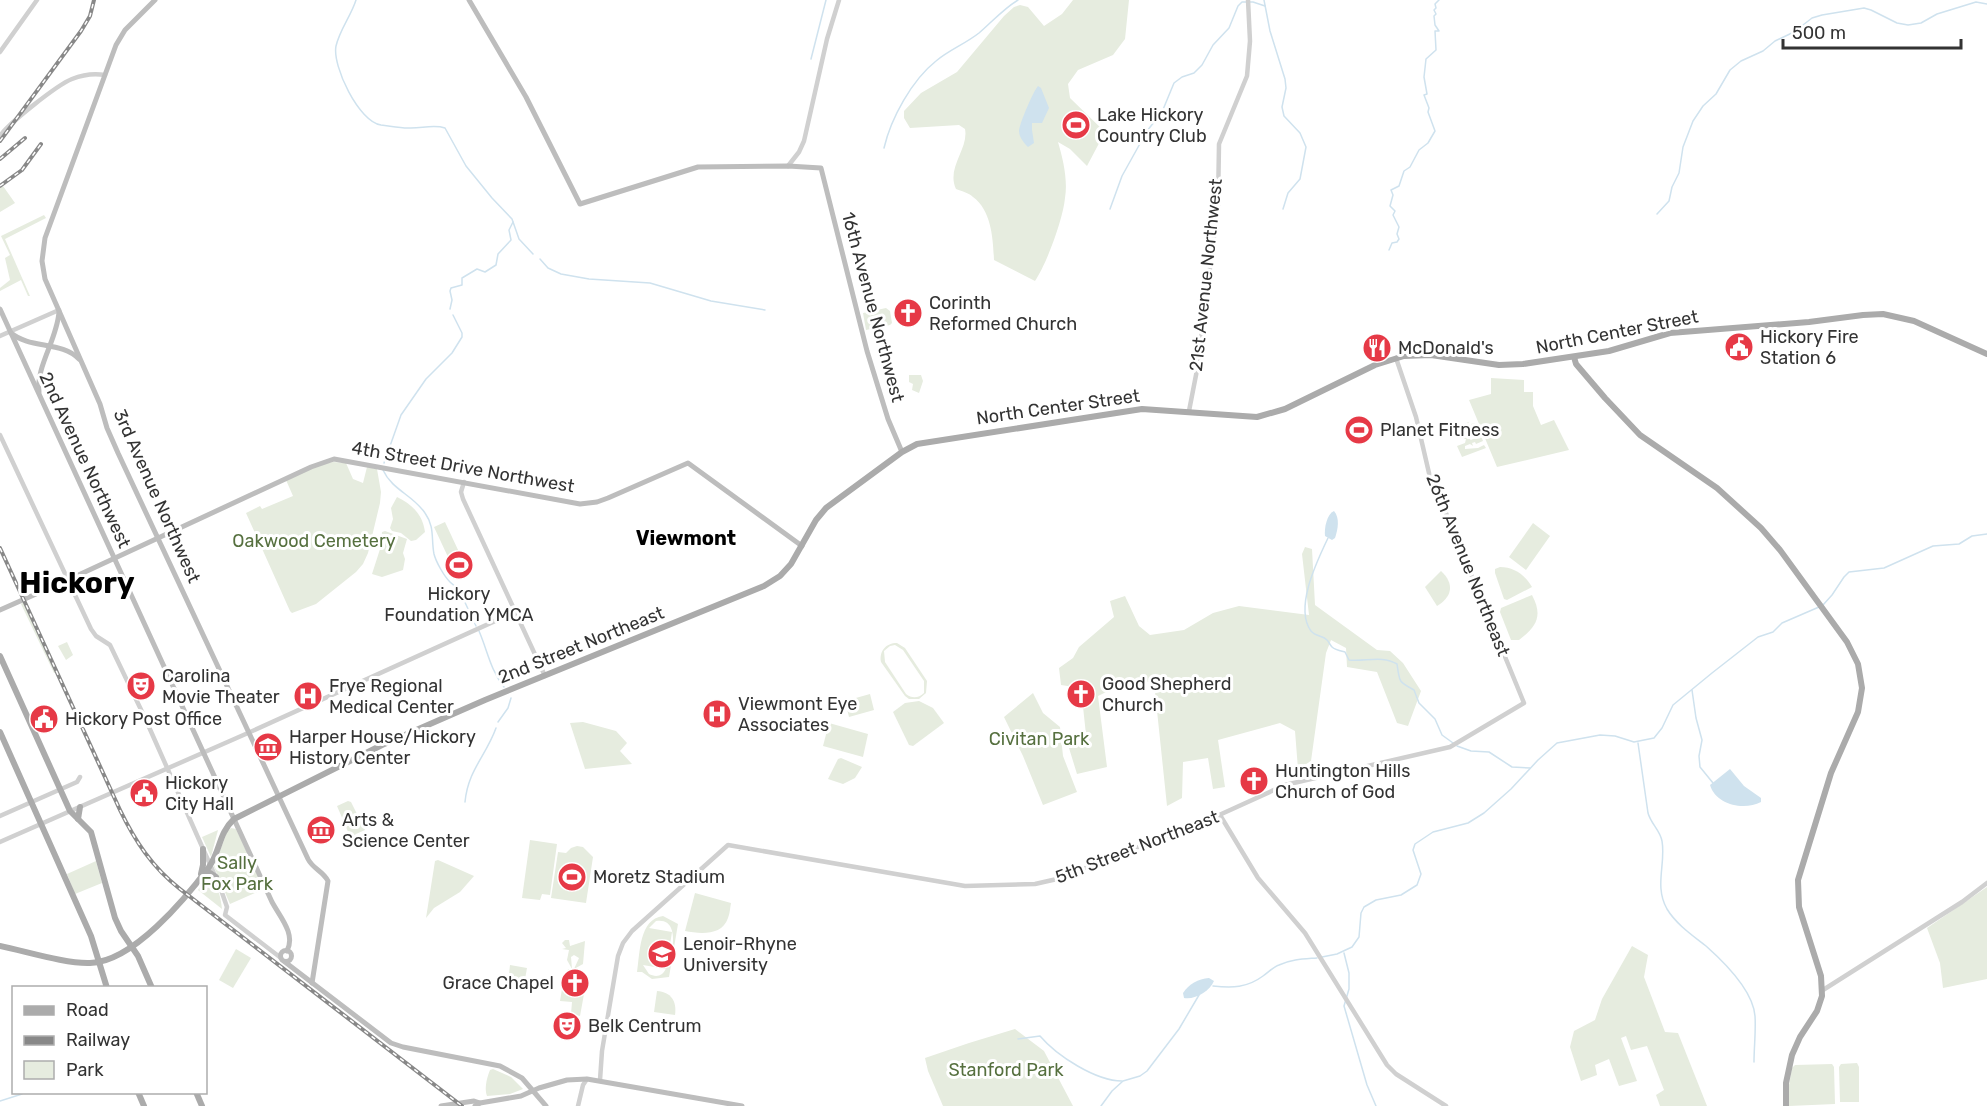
<svg xmlns="http://www.w3.org/2000/svg" width="1987" height="1106" viewBox="0 0 1987 1106" font-family="Rubik,sans-serif">
<style>
.green{fill:#e6ecdf;fill-rule:evenodd}
.water{fill:#cfe2ee}
.lines{fill:none;stroke-linecap:round;stroke-linejoin:round}
.stream{stroke:#cfe2ee;stroke-width:1.5}
.tertiary{stroke:#d0d0d0;stroke-width:4.5}
.secondary{stroke:#bdbdbd;stroke-width:5}
.primary{stroke:#ababab;stroke-width:6}
.rail-casing{stroke:#888;stroke-width:4}
.rail{stroke:#fff;stroke-width:1.5;stroke-dasharray:4.5;stroke-linecap:butt}
.labels{text-anchor:middle;dominant-baseline:central;stroke-width:6;stroke-linejoin:round;paint-order:stroke}
.poi-label{font-size:18px;fill:#333;stroke:#fff;text-anchor:start}
.street-label{font-size:18px;fill:#333;stroke:#fff}
.park-label{font-size:18px;fill:#56703f;stroke:#fff}
.neighbourhood-label{font-size:20px;font-weight:bold;fill:#000;stroke:#fff}
.town-label{font-size:30px;font-weight:bold;fill:#000;stroke:#fff}
</style>
<rect width="100%" height="100%" fill="#fff"/>
<g class="green">
<path d="M1073 0H1129L1125 39 1113 55 1078 70 1068 84 1070 98 1105 132 1087 166 1070 149 1058 142C1063 159 1068 180 1065 198 1063 219 1047 263 1035 281L994 260C993 240 992 211 973 197 969 193 961 191 956 189 946 168 969 149 965 129L959 125 910 128 904 118V111L921 93 957 72 1004 16 1014 7 1020 5 1028 7 1044 26 1062 14Z"/>
<polygon points="3,186 15,203 0,212 0,188"/>
<polygon points="44,215 46,218 5,239 30,296 28,296 21,280 0,291 0,288 10,280 5,258 10,255 1,236"/>
<polygon points="886,308 890,311 892,323 890,325 866,330 863,313"/>
<polygon points="909,375 921,375 923,381 919,393 912,390 913,384 909,382"/>
<polygon points="1491,378 1524,380 1524,392 1533,392 1533,406 1541,425 1554,420 1569,450 1497,467 1469,400 1491,394"/>
<polygon points="1469,422 1465,429 1472,429 1471,424 1475,423 1478,429 1469,433 1467,437 1471,440 1475,438 1474,433 1479,431 1483,441 1476,444 1475,442 1472,443 1473,446 1470,444 1465,446 1465,449 1478,448 1484,445 1486,448 1462,457 1457,446 1465,443 1466,439 1464,439 1465,433 1461,425"/>
<polygon points="333,462 346,463 353,479 363,483 367,467 377,469 381,492 380,503 368,553 363,564 356,572 316,604 292,613 290,611 246,513 260,506 262,509 293,496 286,480 321,464"/>
<path d="M397 497C412 504 423 515 425 532L416 540 411 541 401 533 392 531 390 528 393 519 391 508Z"/>
<polygon points="445,522 459,552 448,557 434,527"/>
<polygon points="1533,523 1550,536 1526,570 1509,557"/>
<polygon points="385,531 407,539 403,553 405,559 403,570 382,577 372,574 381,546 382,532"/>
<polygon points="1305,547 1312,549 1315,605 1377,650 1390,651 1403,663 1421,691 1408,726 1397,723 1377,672 1347,667 1346,648 1331,640 1326,653 1311,761 1298,769 1295,731 1280,723 1218,740 1225,787 1213,789 1208,758 1183,762 1182,798 1167,806 1154,682 1129,681 1098,696 1107,767 1077,774 1069,748 1087,744 1081,688 1061,685 1059,668 1073,658 1079,647 1114,617 1110,601 1125,596 1139,626 1150,635 1184,630 1213,613 1239,606 1309,615 1302,554"/>
<path d="M1500 567C1514 567 1525 575 1532 587L1507 600 1504 599 1495 573V569Z"/>
<path d="M1441 571C1455 584 1452 597 1437 606L1425 587Z"/>
<path d="M1532 595C1543 616 1537 626 1519 640H1511L1500 612 1501 608Z"/>
<polygon points="23,602 56,673 54,673 21,604"/>
<polygon points="67,642 73,655 66,660 58,646"/>
<path d="M897 643 905 648 927 681 926 693 919 699H909L905 696 881 662C879 651 886 643 897 643ZM895 645 903 650 924 681V693C919 698 912 699 906 694L885 662 884 651 890 646Z"/>
<polygon points="1033,693 1043,713 1060,727 1063,756 1077,792 1043,805 1023,756 1004,717"/>
<polygon points="870,694 874,710 849,717 845,701"/>
<polygon points="919,701 933,708 944,723 913,746 909,745 893,712 905,703"/>
<polygon points="583,722 616,731 627,743 620,751 632,764 585,769 570,723"/>
<polygon points="829,723 868,734 863,757 823,746"/>
<polygon points="841,758 862,767 855,778 843,784 828,779 838,759"/>
<polygon points="348,801 351,802 365,830 356,834 352,841 337,806"/>
<polygon points="231,828 236,829 264,889 230,904 214,867 227,832"/>
<polygon points="218,830 211,857 202,837"/>
<polygon points="530,840 557,844 550,895 542,894 540,900 522,898"/>
<polygon points="577,846 583,847 593,857 586,903 551,898 558,852 566,853 571,848"/>
<polygon points="438,860 474,876 460,892 434,908 426,918 435,861"/>
<polygon points="96,861 102,883 75,894 67,874"/>
<path d="M210 877C218 883 221 900 222 909L198 890 207 878Z"/>
<polygon points="1987,887 1987,979 1943,988 1940,963 1927,928"/>
<path d="M695 893 731 903C730 908 730 913 728 918 722 936 700 934 685 931Z"/>
<path d="M663 916 678 924 669 977 652 979 642 972H637C640 953 639 919 663 916ZM656 921C685 916 670 969 662 974 658 977 653 976 649 974L643 965 666 969 672 932 649 928Z"/>
<polygon points="565,940 569,940 570,946 585,941 583,964 574,969 585,972 583,978 586,983 580,1016 571,1014 572,1002 560,1001 564,977 567,977 568,969 574,969 579,958 574,955 571,957 572,969 567,960 569,950 562,949 566,948 562,943"/>
<polygon points="1632,946 1648,955 1644,977 1665,1032 1678,1033 1707,1106 1660,1106 1656,1095 1664,1090 1647,1046 1631,1050 1626,1036 1621,1038 1637,1081 1619,1086 1609,1059 1595,1065 1597,1075 1581,1081 1570,1047 1574,1031 1595,1020 1602,999"/>
<polygon points="236,949 251,958 233,988 219,980"/>
<polygon points="510,965 527,968 524,985 508,983"/>
<path d="M657 991C671 992 677 1001 675 1015L654 1012Z"/>
<polygon points="1015,1029 1044,1051 1073,1106 943,1106 928,1071 925,1058 969,1043"/>
<polygon points="1857,1063 1859,1067 1859,1102 1840,1102 1839,1067 1841,1064"/>
<polygon points="1832,1064 1834,1067 1835,1104 1789,1106 1789,1085 1792,1068 1795,1065"/>
<path d="M493 1069 511 1077 523 1089 510 1094 487 1096C484 1089 487 1077 490 1070Z"/>
</g>
<g class="water">
<path d="M1038 86 1041 88 1049 108 1042 123H1032V130L1034 143 1028 147C1024 143 1019 137 1019 131 1020 122 1033 92 1038 86Z"/>
<path d="M1334 511C1340 518 1338 529 1335 538L1332 540 1325 536C1324 528 1327 514 1334 511Z"/>
<path d="M1730 769 1744 786 1761 798V802C1744 811 1716 805 1710 785Z"/>
<path d="M1209 978 1214 981C1210 991 1195 1000 1184 998L1183 993C1189 984 1198 979 1209 978Z"/>
</g>
<g class="lines">
<g class="stream">
<path d="M356 0C351 16 340 29 336 46 332 66 359 122 381 125 390 126 399 128 408 128 420 129 433 124 445 128L466 166 492 198 512 219 519 239 533 254"/>
<polyline points="1264,0 1270,31 1285,79 1286,88 1282,107 1284,116 1300,133 1306,147 1300,179 1288,193 1283,209"/>
<polyline points="811,59 826,0"/>
<path d="M884 148C891 118 912 80 936 61 949 50 965 44 979 33 992 22 1003 9 1018 0"/>
<polyline points="1110,209 1122,176 1147,131 1162,112 1174,83 1182,77 1194,73 1202,65 1213,45 1229,28 1238,6 1242,2 1253,2 1265,6"/>
<polyline points="1657,214 1669,201 1672,187 1679,173 1683,147 1693,121 1703,106 1716,94 1730,70 1741,61 1763,51 1775,41 1794,32 1812,18 1822,15 1864,8 1871,10 1897,23 1908,25 1921,23 1937,14 1976,2 1987,4"/>
<polyline points="1389,250 1392,243 1397,242 1399,239 1397,234 1399,227 1393,215 1395,211 1390,206 1393,195 1391,190 1399,186 1404,171 1410,167 1419,150 1428,143 1435,131 1428,112 1429,108 1424,95 1427,94 1424,77 1426,59 1436,50 1435,31 1439,31 1435,25 1434,16 1436,14 1434,10 1436,8 1435,4 1439,0"/>
<polyline points="540,259 548,268 561,274 589,279 650,283 711,301 765,310"/>
<polyline points="450,309 452,300 450,291 451,288 462,285 462,278 477,269 485,272 496,265 498,254 511,240 509,230 513,222"/>
<polyline points="384,463 401,415 426,379 452,353 462,337 462,333 453,315"/>
<path d="M383 470C392 490 413 495 425 513 435 527 431 539 434 554 436 562 444 576 450 582 454 586 457 587 460 592"/>
<path d="M1328 538C1317 561 1294 608 1311 631 1316 637 1322 635 1327 640 1329 642 1330 645 1332 647 1335 650 1341 651 1345 652L1349 660C1365 662 1382 655 1397 664 1400 683 1398 681 1414 690L1419 703 1435 719 1442 735 1453 743"/>
<polyline points="462,596 476,626"/>
<polyline points="1823,605 1832,595 1844,577 1849,572 1884,568 1933,546 1959,544 1972,536 1987,534"/>
<path d="M479 631C488 652 490 669 504 687"/>
<polyline points="1692,690 1696,718 1702,740 1699,756 1700,767 1713,783"/>
<polyline points="498,722 508,708 511,698"/>
<path d="M1638 743 1648 813C1651 824 1660 830 1662 841 1666 864 1654 886 1667 909 1676 924 1692 935 1706 946 1724 962 1753 991 1755 1016 1756 1031 1754 1047 1754 1062"/>
<polyline points="1457,746 1471,751 1489,752 1512,767 1530,768"/>
<path d="M465 802C468 770 486 756 496 728"/>
<polyline points="1344,953 1349,973 1349,989 1344,1006 1367,1085 1376,1106"/>
<polyline points="1322,957 1337,954 1352,947 1359,937 1361,913 1364,907 1376,900 1401,895 1417,885 1421,874 1413,850 1415,844 1433,832 1468,823 1484,813 1511,789 1538,760 1557,743 1600,735 1615,736 1634,742 1654,738 1662,728 1673,705 1712,673 1758,637 1773,632 1782,623 1819,607"/>
<path d="M1213 986C1232 988 1247 988 1263 976 1269 972 1273 967 1279 965 1292 959 1304 959 1317 958"/>
<path d="M1018 1039 1040 1036C1057 1056 1096 1081 1122 1081"/>
<polyline points="0,1101 22,1094"/>
<polyline points="1101,1106 1112,1091 1123,1081 1140,1076 1147,1071 1179,1029 1199,995"/>
</g>
<g class="tertiary">
<polyline points="0,52 37,0"/>
<path d="M0 136C9 123 57 85 72 79 82 75 93 73 105 75"/>
<polyline points="788,166 799,152 804,141 827,39 839,0"/>
<polyline points="0,336 59,310"/>
<polyline points="1189,411 1197,370 1218,205 1219,144 1247,76 1250,41 1248,0"/>
<polyline points="0,435 91,629 96,636 110,645 145,718 220,887 227,907 225,915 281,958"/>
<polyline points="464,482 461,492 463,499 545,676"/>
<polyline points="1220,815 1258,878 1305,933 1387,1065 1396,1074 1446,1106"/>
<polyline points="0,816 77,782 80,777"/>
<polyline points="0,842 248,733 515,612"/>
<polyline points="1823,990 1962,902 1987,883"/>
<polyline points="600,1080 602,1051 618,956 623,943 632,931 728,845 965,886 1035,884 1057,879 1217,816 1285,785 1450,747 1524,703 1446,513 1432,486 1416,417 1396,358"/>
<polyline points="578,1106 583,1085 587,1079"/>
</g>
<g class="secondary">
<path d="M155 0 125 30 116 45 45 238 42 261 45 279 100 404 107 428 118 453 308 859C313 869 323 871 328 881L312 983"/>
<polyline points="469,0 526,97 580,204 698,167 788,166 821,168 867,351 888,419 902,452"/>
<path d="M0 309 272 902C280 917 296 934 287 951"/>
<path d="M11 333C30 349 62 341 79 359"/>
<path d="M39 392C36 366 57 340 59 312"/>
<polyline points="0,610 72,578 311,467 334,459 580,504 597,502 608,498 688,463 802,546"/>
<circle cx="286" cy="956" r="5.5"/>
<polyline points="285,962 391,1043 403,1047 500,1066 522,1078 546,1106"/>
<polyline points="441,1106 474,1101 480,1103"/>
<polyline points="475,1106 480,1103 521,1096 539,1088 567,1080 587,1079 742,1106"/>
</g>
<g class="primary">
<polyline points="1574,357 1576,364 1605,398 1640,435 1717,488 1761,528 1780,550 1847,642 1858,664 1862,688 1858,712 1831,773 1798,880 1799,907 1821,976 1822,996 1817,1011 1800,1037 1792,1055 1786,1083 1786,1106"/>
<polyline points="0,656 70,811 91,832 115,918 121,931 138,956 152,988"/>
<polyline points="0,732 91,936 107,988"/>
<polyline points="78,819 80,807"/>
<polyline points="201,874 203,865 203,849"/>
<polyline points="204,876 210,873 216,877"/>
<path d="M0 946C25 951 66 964 90 963 133 962 186 898 209 867 221 850 218 834 234 819L382 745 485 700 764 586 780 576 791 564 816 520 826 508 902 452 917 444 1142 409 1257 417 1285 409 1375 365 1404 356 1431 355 1499 365 1523 364 1609 351 1670 333 1809 322 1863 315 1883 314 1914 321 1987 354"/>
<polyline points="138,1092 144,1106"/>
<polyline points="196,1092 202,1106"/>
</g>
<g class="rail-casing">
<g id="rail">
<polyline points="0,141 81,31 90,16 94,0"/>
<polyline points="0,159 25,138"/>
<polyline points="0,186 22,170 41,144"/>
<path d="M0 548 120 810C135 841 152 867 180 889L462 1106"/>
</g>
</g>
<use href="#rail" class="rail"/>
</g>
<defs>
<g id="stadium-disc" transform="scale(1.5)"><circle r="9.5" fill="#e63946" stroke="#fff"/><path d="M0-5a6.5 5 0 1 0 0 10a6.5 5 0 1 0 0-10ZM-3.5-1.8h7v3.6h-7Z" fill="#fff"/></g>
<g id="church-disc" transform="scale(1.5)"><circle r="9.5" fill="#e63946" stroke="#fff"/><path d="M-1.2-6h2.4v3.5h3.3v2.4h-3.3V6h-2.4V-.1h-3.3v-2.4h3.3Z" fill="#fff"/></g>
<g id="civic-disc" transform="scale(1.5)"><circle r="9.5" fill="#e63946" stroke="#fff"/><path d="M-.6-6.5H3V-4.5H.6V-3L4-1V1h2V6H-6V1h2V-1L-.6-3ZM-1.2 2.5V6h2.4V2.5Z" fill="#fff"/></g>
<g id="restaurant-disc" transform="scale(1.5)"><circle r="9.5" fill="#e63946" stroke="#fff"/><path d="M-5-6h1v4h1v-4h1v4h1v-4h1v5L-1.5 .5V6h-2V.5L-5-1ZM5-6V6H3V1.5H1.5Q1.5-4 5-6Z" fill="#fff"/></g>
<g id="theatre-disc" transform="scale(1.5)"><circle r="9.5" fill="#e63946" stroke="#fff"/><path d="M-5-5.5Q0-4 5-5.5V0Q5 5 0 6Q-5 5-5 0ZM-3.3-2.5H-1v1.5H-3.3ZM1-2.5H3.3v1.5H1ZM-2.8 1Q0 5.5 2.8 1Z" fill="#fff"/></g>
<g id="hospital-disc" transform="scale(1.5)"><circle r="9.5" fill="#e63946" stroke="#fff"/><path d="M-5-5h3v3.5h4V-5h3V5h-3V1.5h-4V5h-3Z" fill="#fff"/></g>
<g id="museum-disc" transform="scale(1.5)"><circle r="9.5" fill="#e63946" stroke="#fff"/><path d="M0-6L6-3V-2H-6V-3ZM-5-1h2V3h-2ZM-1-1h2V3h-2ZM3-1h2V3H3ZM-6 4H6V6H-6Z" fill="#fff"/></g>
<g id="university-disc" transform="scale(1.5)"><circle r="9.5" fill="#e63946" stroke="#fff"/><path d="M0-5L7-2L0 1L-7-2ZM-4 1L0 2.5L4 1V4Q0 6-4 4Z" fill="#fff"/></g>
</defs>
<g fill-rule="evenodd">
<use href="#stadium-disc" x="1076" y="125"/>
<use href="#church-disc" x="908" y="313"/>
<use href="#civic-disc" x="1739" y="347"/>
<use href="#restaurant-disc" x="1377" y="348"/>
<use href="#stadium-disc" x="1359" y="430"/>
<use href="#stadium-disc" x="459" y="565"/>
<use href="#theatre-disc" x="141" y="686"/>
<use href="#church-disc" x="1081" y="694"/>
<use href="#hospital-disc" x="308" y="696"/>
<use href="#hospital-disc" x="717" y="714"/>
<use href="#civic-disc" x="44" y="719"/>
<use href="#museum-disc" x="268" y="747"/>
<use href="#church-disc" x="1254" y="781"/>
<use href="#civic-disc" x="144" y="793"/>
<use href="#museum-disc" x="321" y="830"/>
<use href="#stadium-disc" x="572" y="877"/>
<use href="#university-disc" x="662" y="954"/>
<use href="#church-disc" x="575" y="983"/>
<use href="#theatre-disc" x="567" y="1026"/>
</g>
<g class="labels">
<g class="poi-label">
<text x="1097" y="115">Lake Hickory<tspan x="1097" dy="21">Country Club</tspan></text>
<text x="929" y="303">Corinth<tspan x="929" dy="21">Reformed Church</tspan></text>
<text x="1760" y="337">Hickory Fire<tspan x="1760" dy="21">Station 6</tspan></text>
<text x="1398" y="348">McDonald's</text>
<text x="1380" y="430">Planet Fitness</text>
<text x="459" y="594" text-anchor="middle">Hickory<tspan x="459" dy="21">Foundation YMCA</tspan></text>
<text x="162" y="676">Carolina<tspan x="162" dy="21">Movie Theater</tspan></text>
<text x="1102" y="684">Good Shepherd<tspan x="1102" dy="21">Church</tspan></text>
<text x="329" y="686">Frye Regional<tspan x="329" dy="21">Medical Center</tspan></text>
<text x="738" y="704">Viewmont Eye<tspan x="738" dy="21">Associates</tspan></text>
<text x="65" y="719">Hickory Post Office</text>
<text x="289" y="737">Harper House/Hickory<tspan x="289" dy="21">History Center</tspan></text>
<text x="1275" y="771">Huntington Hills<tspan x="1275" dy="21">Church of God</tspan></text>
<text x="165" y="783">Hickory<tspan x="165" dy="21">City Hall</tspan></text>
<text x="342" y="820">Arts &amp;<tspan x="342" dy="21">Science Center</tspan></text>
<text x="593" y="877">Moretz Stadium</text>
<text x="683" y="944">Lenoir-Rhyne<tspan x="683" dy="21">University</tspan></text>
<text x="554" y="983" text-anchor="end">Grace Chapel</text>
<text x="588" y="1026">Belk Centrum</text>
</g>
<g class="street-label">
<text transform="translate(1206 275) rotate(-84)">21st Avenue Northwest</text>
<text transform="translate(873 307) rotate(75)">16th Avenue Northwest</text>
<text transform="translate(1617 332) rotate(-11)">North Center Street</text>
<text transform="translate(1058 407) rotate(-8)">North Center Street</text>
<text transform="translate(85 460) rotate(65)">2nd Avenue Northwest</text>
<text transform="translate(463 467) rotate(10)">4th Street Drive Northwest</text>
<text transform="translate(157 496) rotate(66)">3rd Avenue Northwest</text>
<text transform="translate(1468 565) rotate(68)">26th Avenue Northeast</text>
<text transform="translate(581 645) rotate(-22)">2nd Street Northeast</text>
<text transform="translate(1137 847) rotate(-21)">5th Street Northeast</text>
</g>
<g class="park-label">
<text x="314" y="541">Oakwood Cemetery</text>
<text x="1039" y="739">Civitan Park</text>
<text x="237" y="863">Sally<tspan x="237" dy="21">Fox Park</tspan></text>
<text x="1006" y="1070">Stanford Park</text>
</g>
<g class="neighbourhood-label">
<text x="686" y="538">Viewmont</text>
</g>
<g class="town-label">
<text x="77" y="583">Hickory</text>
</g>
</g>
<rect x="12" y="986" width="195" height="108" fill="#ffffff" stroke="#adadad" stroke-width="1.5"/>
<rect x="24" y="1006" width="30" height="9" fill="#ababab" stroke="#adadad" stroke-width="1.5"/>
<text x="66" y="1016" font-size="18" fill="#333333">Road</text>
<rect x="24" y="1036" width="30" height="9" fill="#888888" stroke="#adadad" stroke-width="1.5"/>
<text x="66" y="1046" font-size="18" fill="#333333">Railway</text>
<rect x="24" y="1061" width="30" height="18" fill="#e6ecdf" stroke="#adadad" stroke-width="1.5"/>
<text x="66" y="1076" font-size="18" fill="#333333">Park</text>
<path d="M1783 39v9h178v-9" fill="none" stroke="#333333" stroke-width="3"/>
<text x="1792" y="39" font-size="18" fill="#333333" stroke="#ffffff" stroke-width="4.5" paint-order="stroke">500 m</text>
</svg>
